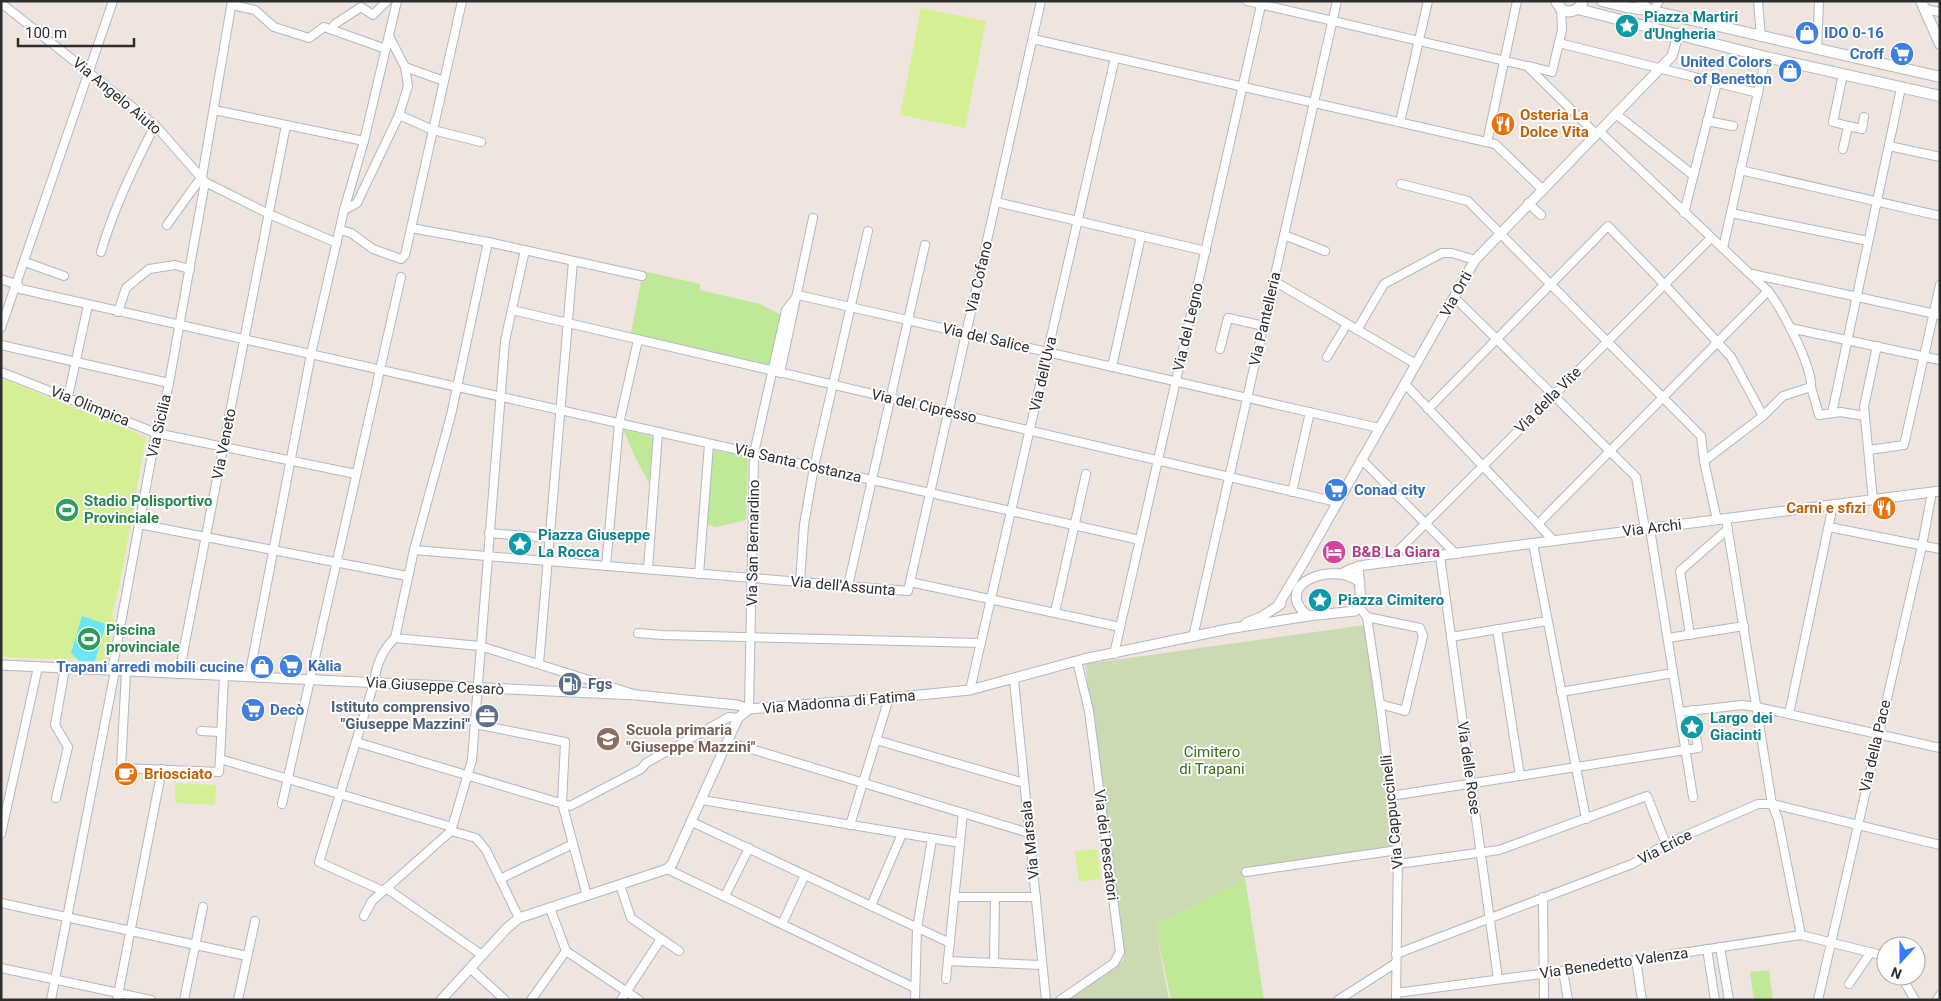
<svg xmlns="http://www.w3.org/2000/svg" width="1941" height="1001" viewBox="0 0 1941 1001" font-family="Roboto,sans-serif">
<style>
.green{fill:#bfe898}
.cemetery{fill:#ccdab4}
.pitch{fill:#d5f094}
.water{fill:#6ce5f6}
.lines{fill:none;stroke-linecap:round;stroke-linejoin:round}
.minor-casing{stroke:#b2b7c1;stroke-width:10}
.tertiary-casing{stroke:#b2b7c1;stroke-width:11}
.secondary-casing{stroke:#b2b7c1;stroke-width:12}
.minor{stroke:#fff;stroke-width:8}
.tertiary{stroke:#fff;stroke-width:9}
.secondary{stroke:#fff;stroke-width:10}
.labels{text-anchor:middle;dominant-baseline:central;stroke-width:4;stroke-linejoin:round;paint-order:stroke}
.culture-label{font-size:15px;font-weight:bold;fill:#0d838f;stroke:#fff;text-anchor:start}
.shop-label{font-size:15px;font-weight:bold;fill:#366cbe;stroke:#fff;text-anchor:start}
.street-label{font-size:15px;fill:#2d2d2d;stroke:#fff}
.food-label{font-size:15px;font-weight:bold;fill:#c56008;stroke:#fff;text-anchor:start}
.leisure-label{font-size:15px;font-weight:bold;fill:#27864d;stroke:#fff;text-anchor:start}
.hotel-label{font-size:15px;font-weight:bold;fill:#b23c85;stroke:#fff;text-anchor:start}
.service-label{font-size:15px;font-weight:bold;fill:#4e5e75;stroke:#fff;text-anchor:start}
.education-label{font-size:15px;font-weight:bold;fill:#785e54;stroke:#fff;text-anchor:start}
.park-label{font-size:15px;fill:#367017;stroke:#fff}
</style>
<rect width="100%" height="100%" fill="#efe5de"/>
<g class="green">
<polygon points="643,271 700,284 700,290 760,304 781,315 769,365 631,333"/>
<polygon points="623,429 653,437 649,483 636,459"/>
<polygon points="713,450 748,457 746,520 717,527 706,524"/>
<polygon points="1245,878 1264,1000 1171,1000 1155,925"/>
<polygon points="1769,970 1773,1000 1754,1000 1750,972"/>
</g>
<polygon class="cemetery" points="1365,625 1395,849 1244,868 1245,878 1155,925 1169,1000 1064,1000 1124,960 1085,664"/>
<g class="pitch">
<polygon points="921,8 986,21 965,128 900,115"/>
<polygon points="1,378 146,437 120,583 112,614 114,619 108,661 1,657"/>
<polygon points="175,783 216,785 215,805 175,803"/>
<polygon points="1097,849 1101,879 1079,882 1075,851"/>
</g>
<polygon class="water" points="82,616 106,624 95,661 79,661 71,653"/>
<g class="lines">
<g class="minor-casing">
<g id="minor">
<polyline points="1247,1 1527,66 1596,134"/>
<polyline points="1639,1 1653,11 1659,1"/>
<polyline points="1758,1 1761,37"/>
<polyline points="1,3 155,125 205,182 269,214 337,243"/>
<polyline points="232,5 255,10 274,27 309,38 324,27 386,49"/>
<polyline points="1925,9 1940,12"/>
<polyline points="331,29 335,24 361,7 373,15 387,1"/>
<polyline points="1033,39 1495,144 1542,189"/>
<polyline points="1559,43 1758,93"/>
<polyline points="1817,49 1819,1"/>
<polyline points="1529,66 1552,72 1562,30 1561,9"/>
<polyline points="405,67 444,81"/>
<polyline points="1843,74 1833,122 1848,126 1843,149"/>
<polyline points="214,110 364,141"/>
<polyline points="1616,114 1693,175"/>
<polyline points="399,115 433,130 481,142"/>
<polyline points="1707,121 1733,126"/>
<polyline points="1400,122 1428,1"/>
<polyline points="1848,126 1862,129 1864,117"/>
<path d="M1599 131 1768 291C1782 309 1812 365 1811 387"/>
<polyline points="1487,142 1517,1"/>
<polyline points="1889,146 1940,157"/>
<polyline points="1740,170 1940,216"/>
<polyline points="202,177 232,1"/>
<polyline points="1401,184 1468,201 1701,436 1704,461 1717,520"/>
<polyline points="996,202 1206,251"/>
<polyline points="1528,203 1541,215"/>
<polyline points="344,210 357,203 399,115 408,86 405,67 389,36"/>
<polyline points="1684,213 1717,83"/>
<polyline points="1731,213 1868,241"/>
<polyline points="167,225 192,190 202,177"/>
<polyline points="411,228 488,242 642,276"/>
<polyline points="340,230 351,233 373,249 401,259 405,255 462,1"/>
<polyline points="1284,235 1325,251"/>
<polyline points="1723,248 1766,57"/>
<path d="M101 252C114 207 134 167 155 125"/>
<polyline points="25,262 64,276"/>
<polyline points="1752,274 1940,315"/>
<polyline points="1,279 18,285"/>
<polyline points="1274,281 1416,364"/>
<polyline points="16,288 1140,540"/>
<polyline points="798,295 1379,428"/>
<polyline points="1454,297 1636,477 1645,529"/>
<polyline points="512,310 1337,502"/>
<polyline points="118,312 126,288 149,269 175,265 190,269"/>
<polyline points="1,328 113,1"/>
<polyline points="1790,328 1940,360"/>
<polyline points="1357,330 1384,284 1442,253 1452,253 1475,260"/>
<polyline points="1,345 169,383"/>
<polyline points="1220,349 1228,318 1264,326"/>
<polyline points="1327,357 1347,324"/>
<polyline points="1112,367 1141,236"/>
<polyline points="1,372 156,433 356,474"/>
<polyline points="780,373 813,218"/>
<polyline points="1405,384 1554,541"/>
<polyline points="68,397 88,305"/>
<polyline points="1428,409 1608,226 1664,284 1731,357 1763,416"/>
<polyline points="1832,413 1901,88"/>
<polyline points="1869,450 1904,445 1940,285"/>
<polyline points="1361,459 1456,554"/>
<polyline points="1704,461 1763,416 1783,396 1811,387 1819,415 1841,412 1864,416"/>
<polyline points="1292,492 1310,412"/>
<polyline points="1873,500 1864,407 1877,346"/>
<polyline points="1726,519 1772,804 1778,819 1801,935"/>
<polyline points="139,524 407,576"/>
<polyline points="1538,524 1768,291"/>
<polyline points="1829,527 1940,549"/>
<polyline points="1650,529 1693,797"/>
<polyline points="489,533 550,538"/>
<polyline points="1533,544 1586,819"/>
<polyline points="414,550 908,591 910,582 1120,627"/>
<polyline points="1440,556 1498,979"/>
<polyline points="1386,563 1711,238"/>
<polyline points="606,566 619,424 638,340"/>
<polyline points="648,569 658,432"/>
<polyline points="699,574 709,444"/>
<polyline points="800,582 804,525 814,467 868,231"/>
<polyline points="910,582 1041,1"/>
<polyline points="848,586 925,245"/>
<polyline points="1359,607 1367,617 1420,628 1423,636 1405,711 1380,704"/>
<polyline points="1055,612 1086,474"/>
<polyline points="1367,617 1380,704 1398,850 1396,1000"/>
<polyline points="1497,629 1520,776"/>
<polyline points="638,633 662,635 981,643"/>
<polyline points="1690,635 1680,571 1728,529"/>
<polyline points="1193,637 1337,1"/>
<polyline points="1451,637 1547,621"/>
<polyline points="395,638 414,550 451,415 488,242"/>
<polyline points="395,638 480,646 634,694"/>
<polyline points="1668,638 1744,626"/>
<polyline points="1114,654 1262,1"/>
<polyline points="539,664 573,261"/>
<polyline points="112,671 156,433 162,419 169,383 205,182"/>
<polyline points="126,671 121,768 219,772 220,759"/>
<polyline points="179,674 286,125"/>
<polyline points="224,676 220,759 452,827"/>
<polyline points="249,677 311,354 344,210 364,141 397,1"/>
<polyline points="1014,680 1046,1000"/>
<polyline points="970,690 1115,58"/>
<polyline points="1561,692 1673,673"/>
<polyline points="749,709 754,453 786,310 798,295"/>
<polyline points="1680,712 1742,705 1757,707 1940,748"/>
<polyline points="1789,714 1833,505"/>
<polyline points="475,724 565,742 562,803 587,896"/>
<polyline points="201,731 221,732"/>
<polyline points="876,740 1024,783"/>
<polyline points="356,742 570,806 641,769 646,763 729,717 738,718"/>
<polyline points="728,742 1029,833"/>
<polyline points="1391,796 1698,748 1692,710"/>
<polyline points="56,798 68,747 55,725 65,668"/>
<polyline points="702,800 960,843"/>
<polyline points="282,804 401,277"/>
<polyline points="692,822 950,943"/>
<polyline points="850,825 889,698"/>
<polyline points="451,831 476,838 486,850 519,918"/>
<polyline points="1,834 38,667"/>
<polyline points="1398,864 1499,850 1647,796 1666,844"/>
<polyline points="667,869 915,988"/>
<polyline points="1246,872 1398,850"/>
<polyline points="500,879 573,844"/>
<polyline points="620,885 631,918 679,951"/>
<polyline points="386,888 482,955"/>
<path d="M383 891 319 862 374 683C376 666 382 650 395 638"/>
<polyline points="725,896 749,848"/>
<polyline points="954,897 1036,897"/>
<polyline points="1543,897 1544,1000"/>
<polyline points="1,903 247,956"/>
<polyline points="871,906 902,834"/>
<polyline points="550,908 566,951 639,1000"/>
<polyline points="364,916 372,901 451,831 472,760 505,341 525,250"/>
<polyline points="782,924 805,875"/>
<polyline points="1720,947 1729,1000"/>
<polyline points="1707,949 1715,1000"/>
<polyline points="1396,954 1632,864 1666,844 1758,804 1772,804 1940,845"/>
<polyline points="1636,960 1642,1000"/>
<polyline points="948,961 1042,965"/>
<polyline points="994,963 995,897"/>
<polyline points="1,968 151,1000"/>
<polyline points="470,968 505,1000"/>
<polyline points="1563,971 1568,1000"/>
<polyline points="1901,976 1915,1000"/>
<polyline points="946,979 963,813"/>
<polyline points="1849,984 1871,952"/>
<polyline points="1396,993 1563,971 1801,935 1881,955 1886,958"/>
<polyline points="51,1000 115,671"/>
<polyline points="117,1000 162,769"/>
<polyline points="184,1000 203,907"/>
<polyline points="238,1000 255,921"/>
<polyline points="531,1000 566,951"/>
<polyline points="621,1000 661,939"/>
<polyline points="915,1000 917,928 932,839"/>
<polyline points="1060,1000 1114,963 1120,952 1089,711 1077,661"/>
<polyline points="1338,1000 1396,963"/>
<polyline points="1818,1000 1922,546 1932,492"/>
<polyline points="1937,1000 1940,995"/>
</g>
</g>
<g class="tertiary-casing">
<g id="tertiary">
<polyline points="1343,573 1351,569 1365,565 1940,491"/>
<polyline points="1277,607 1305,560 1475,260 1672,56 1678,35"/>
<path d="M1308 616C1269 583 1337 560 1360 583"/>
<polyline points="1246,623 1261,617 1281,604"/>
<polyline points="1,665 636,695 737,705 749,709"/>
<polyline points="441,1000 507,928 519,918 667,869 672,864 738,718 749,709 889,698 970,690 1084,659 1228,629 1308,616 1355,611 1359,607 1361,602 1358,566"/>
</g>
</g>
<g class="secondary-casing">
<g id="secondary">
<path d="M1556 1 1561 9C1570 14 1579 11 1583 1"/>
<polyline points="1602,1 1626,7 1653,11 1940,77"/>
<polyline points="1921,1 1940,44"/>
<polyline points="1578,9 1766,57 1940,96"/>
</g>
</g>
<use href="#minor" class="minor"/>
<use href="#tertiary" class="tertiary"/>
<use href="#secondary" class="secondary"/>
</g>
<defs>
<g id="sight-disc" transform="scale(1.25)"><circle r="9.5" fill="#0f9aa8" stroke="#fff"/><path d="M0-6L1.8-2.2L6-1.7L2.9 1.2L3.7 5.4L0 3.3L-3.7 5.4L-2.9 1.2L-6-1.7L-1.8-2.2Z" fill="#fff"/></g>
<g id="shop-disc" transform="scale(1.25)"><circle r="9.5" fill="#3f7fe0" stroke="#fff"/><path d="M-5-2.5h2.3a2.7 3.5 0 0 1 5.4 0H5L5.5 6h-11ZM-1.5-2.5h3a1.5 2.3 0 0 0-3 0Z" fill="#fff"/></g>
<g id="supermarket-disc" transform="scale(1.25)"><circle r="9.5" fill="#3f7fe0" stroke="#fff"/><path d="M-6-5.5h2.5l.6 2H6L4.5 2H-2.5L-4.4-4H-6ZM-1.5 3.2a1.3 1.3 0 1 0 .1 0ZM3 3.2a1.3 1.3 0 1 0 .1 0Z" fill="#fff"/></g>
<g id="restaurant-disc" transform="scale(1.25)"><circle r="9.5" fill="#e8710a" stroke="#fff"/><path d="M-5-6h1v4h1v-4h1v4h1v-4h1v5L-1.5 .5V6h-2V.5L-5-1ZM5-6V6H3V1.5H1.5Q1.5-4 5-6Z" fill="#fff"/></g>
<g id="stadium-disc" transform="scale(1.25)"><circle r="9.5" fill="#2e9e5b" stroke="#fff"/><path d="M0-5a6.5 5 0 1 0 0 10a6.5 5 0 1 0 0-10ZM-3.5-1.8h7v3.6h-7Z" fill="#fff"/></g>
<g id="hotel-disc" transform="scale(1.25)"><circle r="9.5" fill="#d1479c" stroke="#fff"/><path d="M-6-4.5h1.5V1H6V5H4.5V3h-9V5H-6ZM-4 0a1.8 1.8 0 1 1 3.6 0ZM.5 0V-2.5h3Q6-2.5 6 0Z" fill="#fff"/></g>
<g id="fuel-disc" transform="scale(1.25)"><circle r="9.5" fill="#5c6f8a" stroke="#fff"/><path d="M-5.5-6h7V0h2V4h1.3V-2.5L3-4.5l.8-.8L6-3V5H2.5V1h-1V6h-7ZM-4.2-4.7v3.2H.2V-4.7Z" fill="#fff"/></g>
<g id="office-disc" transform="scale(1.25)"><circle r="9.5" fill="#5c6f8a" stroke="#fff"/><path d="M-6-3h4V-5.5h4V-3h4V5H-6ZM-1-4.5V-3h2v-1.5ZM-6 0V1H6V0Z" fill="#fff"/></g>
<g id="school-disc" transform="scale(1.25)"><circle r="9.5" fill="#8d6e63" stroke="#fff"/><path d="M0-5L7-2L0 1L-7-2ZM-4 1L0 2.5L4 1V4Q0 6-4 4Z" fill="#fff"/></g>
<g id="cafe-disc" transform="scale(1.25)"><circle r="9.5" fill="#e8710a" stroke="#fff"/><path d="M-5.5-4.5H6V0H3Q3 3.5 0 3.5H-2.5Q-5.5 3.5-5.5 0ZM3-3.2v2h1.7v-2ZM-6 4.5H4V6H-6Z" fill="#fff"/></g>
</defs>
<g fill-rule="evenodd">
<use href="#sight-disc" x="1627" y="26"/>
<use href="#shop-disc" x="1807" y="33"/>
<use href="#supermarket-disc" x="1902" y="54"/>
<use href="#shop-disc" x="1790" y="71"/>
<use href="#restaurant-disc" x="1503" y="124"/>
<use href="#supermarket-disc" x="1336" y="490"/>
<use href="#restaurant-disc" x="1884" y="508"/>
<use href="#stadium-disc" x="67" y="510"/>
<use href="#sight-disc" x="520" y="544"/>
<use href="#hotel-disc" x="1334" y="552"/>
<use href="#sight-disc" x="1320" y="600"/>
<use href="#stadium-disc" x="89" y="639"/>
<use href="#supermarket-disc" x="291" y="666"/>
<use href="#shop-disc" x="262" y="667"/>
<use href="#fuel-disc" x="570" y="684"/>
<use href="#supermarket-disc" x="253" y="710"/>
<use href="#office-disc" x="487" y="716"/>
<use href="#sight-disc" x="1692" y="727"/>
<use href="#school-disc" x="608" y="739"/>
<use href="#cafe-disc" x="126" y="774"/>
</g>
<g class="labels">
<g class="culture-label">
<text x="1644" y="17">Piazza Martiri<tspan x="1644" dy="17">d'Ungheria</tspan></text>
<text x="538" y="535">Piazza Giuseppe<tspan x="538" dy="17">La Rocca</tspan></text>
<text x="1338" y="600">Piazza Cimitero</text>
<text x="1710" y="718">Largo dei<tspan x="1710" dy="17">Giacinti</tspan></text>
</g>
<g class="shop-label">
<text x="1824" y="33">IDO 0-16</text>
<text x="1884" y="54" text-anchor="end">Croff</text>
<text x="1772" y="62" text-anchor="end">United Colors<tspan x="1772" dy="17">of Benetton</tspan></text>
<text x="1354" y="490">Conad city</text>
<text x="308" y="666">Kàlia</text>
<text x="244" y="667" text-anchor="end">Trapani arredi mobili cucine</text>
<text x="270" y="710">Decò</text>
</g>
<g class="street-label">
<text transform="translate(117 96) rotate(40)">Via Angelo Aiuto</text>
<text transform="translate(979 277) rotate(-77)">Via Cofano</text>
<text transform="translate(1456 294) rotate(-61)">Via Orti</text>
<text transform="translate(1265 319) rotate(-77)">Via Pantelleria</text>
<text transform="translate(1188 327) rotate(-77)">Via del Legno</text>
<text transform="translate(986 338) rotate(13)">Via del Salice</text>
<text transform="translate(1043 374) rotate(-77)">Via dell'Uva</text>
<text transform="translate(1548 400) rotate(-45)">Via della Vite</text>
<text transform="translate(90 406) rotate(22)">Via Olimpica</text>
<text transform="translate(924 406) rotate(13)">Via del Cipresso</text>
<text transform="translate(159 426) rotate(-77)">Via Sicilia</text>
<text transform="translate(224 444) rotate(-79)">Via Veneto</text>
<text transform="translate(798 463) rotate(13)">Via Santa Costanza</text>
<text transform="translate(1652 528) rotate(-7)">Via Archi</text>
<text transform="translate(753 543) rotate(-89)">Via San Bernardino</text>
<text transform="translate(843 586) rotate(5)">Via dell'Assunta</text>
<text transform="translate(435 686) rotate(3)">Via Giuseppe Cesarò</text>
<text transform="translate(839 702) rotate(-5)">Via Madonna di Fatima</text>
<text transform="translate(1875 746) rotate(-77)">Via della Pace</text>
<text transform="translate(1469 768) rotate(82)">Via delle Rose</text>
<text transform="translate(1392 812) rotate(-96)">Via Cappuccinelli</text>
<text transform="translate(1030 840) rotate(-96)">Via Marsala</text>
<text transform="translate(1106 845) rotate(83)">Via dei Pescatori</text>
<text transform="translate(1665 847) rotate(-27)">Via Erice</text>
<text transform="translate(1614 963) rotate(-8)">Via Benedetto Valenza</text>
</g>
<g class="food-label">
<text x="1520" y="115">Osteria La<tspan x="1520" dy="17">Dolce Vita</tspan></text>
<text x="1866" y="508" text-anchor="end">Carni e sfizi</text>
<text x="144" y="774">Briosciato</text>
</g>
<g class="leisure-label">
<text x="84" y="501">Stadio Polisportivo<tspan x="84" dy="17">Provinciale</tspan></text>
<text x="106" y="630">Piscina<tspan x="106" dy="17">provinciale</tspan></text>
</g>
<g class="hotel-label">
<text x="1352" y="552">B&amp;B La Giara</text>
</g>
<g class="service-label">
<text x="588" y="684">Fgs</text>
<text x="470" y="707" text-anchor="end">Istituto comprensivo<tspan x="470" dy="17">"Giuseppe Mazzini"</tspan></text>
</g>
<g class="education-label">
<text x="626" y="730">Scuola primaria<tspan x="626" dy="17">"Giuseppe Mazzini"</tspan></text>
</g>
<g class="park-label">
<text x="1212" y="752">Cimitero<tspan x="1212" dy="17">di Trapani</tspan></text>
</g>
</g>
<rect width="1941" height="1001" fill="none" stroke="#2d2d2d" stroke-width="5"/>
<g transform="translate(1901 961) rotate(201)"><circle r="24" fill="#ffffff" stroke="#ababab"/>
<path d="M0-4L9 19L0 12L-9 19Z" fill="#3b7bff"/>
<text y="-8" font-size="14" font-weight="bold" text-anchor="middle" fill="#2d2d2d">N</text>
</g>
<path d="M18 38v8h116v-8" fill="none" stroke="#2d2d2d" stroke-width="2.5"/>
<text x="25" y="38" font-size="15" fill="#2d2d2d" stroke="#ffffff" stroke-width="4" paint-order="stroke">100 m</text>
</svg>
